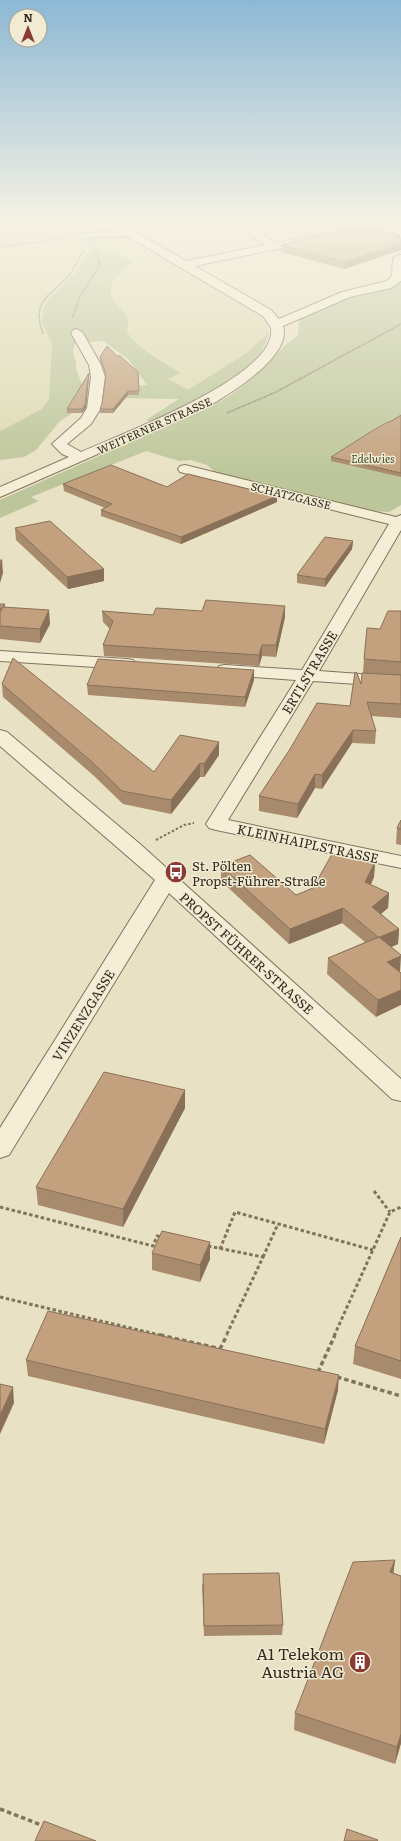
<svg xmlns="http://www.w3.org/2000/svg" width="401" height="1841" viewBox="0 0 401 1841" font-family="Literata,serif">
<style>
.farmland{fill:#dedab3}
.green{fill:#bdc69a}
.lines{fill:none;stroke-linecap:round;stroke-linejoin:round}
.minor-casing{stroke:#82735d;stroke-width:2}
.path-far3{stroke:#82735d;stroke-width:1.5;stroke-dasharray:1.5 1;stroke-linecap:butt}
.path-far2{stroke:#82735d;stroke-width:2;stroke-dasharray:2.5 2;stroke-linecap:butt}
.path-far1{stroke:#82735d;stroke-width:3;stroke-dasharray:3.5 2.5;stroke-linecap:butt}
.path{stroke:#82735d;stroke-width:3.5;stroke-dasharray:4.5 3;stroke-linecap:butt}
.minor{fill:#f5eed7;fill-rule:evenodd}
.wall{fill:#a88a6c}
.shaded-wall{fill:#887158}
.building{fill:#c3a17e;stroke:#887158}
.labels{text-anchor:middle;dominant-baseline:central;stroke-width:3;stroke-linejoin:round;paint-order:stroke}
.far-street-label{font-size:11px;fill:#332a1f;stroke:#f1ebd3}
.far-park-label{font-size:11px;font-style:italic;fill:#414d28;stroke:#f1ebd3}
.street-label{font-size:13px;fill:#332a1f;stroke:#f1ebd3}
.poi-label{font-size:13px;fill:#332a1f;stroke:#f1ebd3;text-anchor:start}
.near-poi-label{font-size:16px;fill:#332a1f;stroke:#f1ebd3;text-anchor:end}
</style>
<rect width="100%" height="100%" fill="#e9e1c4"/>
<g class="farmland">
<polygon points="0,219 77,219 84,235 0,246"/>
<polygon points="82,219 100,219 121,232 91,234"/>
<polygon points="281,219 389,219 303,238"/>
<polygon points="126,234 252,308 265,320 269,332 248,352 188,391 168,379 181,373 144,349 132,339 127,332 128,320 126,314 114,301 110,293 111,283 120,272 134,261 111,252 101,251 92,237"/>
<polygon points="86,237 91,247 42,323 52,344 49,399 42,409 0,431 0,248"/>
</g>
<g class="green">
<path d="M86 237H92L101 251 111 252 134 261C120 272 100 287 117 305 121 309 127 314 128 320 129 323 127 328 127 332 140 351 163 361 181 373L168 379 188 390 248 352 269 332C262 375 188 406 152 422L146 420 179 399 106 398 115 387 147 385 128 359 103 341 75 343 73 353 76 361V368L82 385 74 412 60 421 36 450 24 457 0 460V431L42 409 49 399 52 344 42 323 44 306 53 295 75 273 91 247Z"/>
<polygon points="401,280 401,505 389,512 370,511 216,473 207,465 191,460 179,461 146,451 31,497 39,501 0,518 0,500 220,402 236,391 267,365 283,347 298,335 299,320 349,295"/>
</g>
<g class="lines">
<g class="minor-casing">
<g id="minor">
<path d="M100 219H113L186 261 265 245 250 235 248 228 232 219H246L257 224 259 232 276 243 325 233 329 234 330 236 325 239 195 266 271 310 279 319 342 292 387 281 392 276 393 258 399 255H401V281L391 288 350 297 283 326C292 355 236 389 216 402L0 497V487L69 457 62 454 52 444 81 418 87 408 91 377 89 365 71 333 73 330 77 329 83 333 101 365 105 377 101 408 91 424 67 444 81 452C117 436 279 376 271 328L263 316 127 236 80 238 79 236 84 233 117 231Z"/>
<path d="M157 219C176 224 190 219 209 219 198 231 166 230 152 224L151 222 152 220Z"/>
<polygon points="185,465 396,517 401,515 401,530 319,671 401,677 401,687 313,681 228,820 401,856 401,868 216,830 209,828 206,824 296,680 225,675 219,674 216,670 219,666 225,665 302,670 389,524 180,472 178,469 180,466"/>
<polygon points="0,651 127,659 133,660 136,664 133,668 127,669 0,661"/>
<polygon points="0,730 7,732 140,844 401,1079 401,1101 392,1099 169,893 9,1155 0,1158 0,1128 155,880 0,746"/>
</g>
</g>
<g class="path-far3">
<polyline points="366,227 395,219"/>
<polyline points="0,247 67,238"/>
<polyline points="73,317 80,296 100,265 97,255 93,251"/>
<path d="M43 334C31 299 50 298 69 275 75 268 78 258 84 251"/>
<polyline points="227,413 276,392 401,324"/>
</g>
<polyline class="path-far2" points="156,840 184,825 194,823"/>
<g class="path-far1">
<polyline points="374,1191 390,1212"/>
<polyline points="0,1207 153,1246 157,1236 162,1237"/>
<polyline points="208,1246 263,1257 226,1336"/>
<polyline points="220,1249 235,1212 373,1250"/>
<polyline points="263,1257 278,1224"/>
<polyline points="0,1297 164,1336"/>
<polyline points="334,1336 390,1212 401,1207"/>
</g>
<g class="path">
<polyline points="160,1335 221,1349"/>
<polyline points="220,1349 227,1335"/>
<polyline points="318,1372 335,1335"/>
<polyline points="337,1377 401,1396"/>
<polyline points="0,1809 44,1826"/>
</g>
<use href="#minor" class="minor"/>
</g>
<g class="wall">
<polygon points="400,235 400,238 401,239 401,250 344,269 281,252 281,245"/>
<polygon points="117,356 138,372 139,395 128,395 113,413 100,413 100,409 102,404 106,376 100,360 100,357"/>
<polygon points="89,377 86,408 82,413 67,413 67,409"/>
<polygon points="401,415 401,477 331,461 331,457"/>
<polygon points="63,484 167,487 277,502 181,544 101,516 101,510 105,508 64,491"/>
<polygon points="15,528 104,569 104,581 68,589 16,540"/>
<polygon points="353,541 352,549 325,587 297,583 297,575"/>
<polygon points="0,604 5,604 5,607 50,624 40,643 0,639"/>
<polygon points="285,606 285,617 276,657 262,656 259,666 104,656 103,645 110,629 103,622 102,611 153,615"/>
<polygon points="401,611 401,718 371,716 376,731 375,744 352,743 322,789 315,788 297,818 259,811 259,796 350,706 361,684 363,673 364,659 380,629"/>
<polygon points="254,670 254,680 245,707 88,695 87,685"/>
<polygon points="2,684 154,772 219,742 219,755 204,777 200,777 171,814 123,804 93,775 3,697"/>
<polygon points="401,820 401,845 396,844 397,828"/>
<polygon points="375,862 374,877 371,885 389,893 388,908 381,914 399,929 398,944 391,947 400,972 399,972 376,1017 327,974 328,958 365,942 342,923 289,944 221,881 221,866 296,895"/>
<polygon points="185,1090 185,1108 123,1227 38,1205 36,1187"/>
<polygon points="401,1237 401,1379 353,1364 355,1346"/>
<polygon points="210,1242 210,1259 200,1282 152,1270 152,1253"/>
<polygon points="26,1360 338,1390 324,1444 28,1376"/>
<polygon points="395,1560 393,1573 401,1576 401,1743 395,1764 294,1730 295,1713"/>
<polygon points="202,1584 283,1625 282,1635 204,1636"/>
</g>
<g class="shaded-wall">
<polygon points="400,235 400,242 394,237"/>
<polygon points="401,243 401,250 344,269 345,262"/>
<polygon points="89,373 89,377 86,408 82,413 82,409"/>
<polygon points="128,391 128,395 113,413 113,409"/>
<polygon points="277,496 277,502 181,544 181,537"/>
<polygon points="353,541 352,549 325,587 325,579"/>
<polygon points="2,560 3,573 0,583 0,567"/>
<polygon points="104,569 104,581 68,589 67,577"/>
<polygon points="285,606 285,617 276,657 276,645"/>
<polygon points="49,610 50,624 40,643 40,629"/>
<polygon points="262,645 262,656 259,666 259,655"/>
<polygon points="254,670 254,680 245,707 245,697"/>
<polygon points="353,730 352,743 322,789 322,775"/>
<polygon points="219,742 219,755 204,777 204,764"/>
<polygon points="200,763 200,777 171,814 171,800"/>
<polygon points="315,774 315,788 297,818 298,804"/>
<polygon points="375,862 374,877 364,897 365,882"/>
<polygon points="389,893 388,908 371,922 372,907"/>
<polygon points="343,908 342,923 289,944 290,929"/>
<polygon points="399,929 398,944 378,953 379,937"/>
<polygon points="401,956 400,972 386,978 387,962"/>
<polygon points="401,990 401,1005 376,1017 378,1000"/>
<polygon points="185,1090 185,1108 123,1227 123,1209"/>
<polygon points="210,1242 210,1259 200,1282 200,1265"/>
<polygon points="339,1375 338,1390 324,1444 325,1429"/>
<polygon points="13,1387 14,1403 0,1434 0,1415"/>
<polygon points="395,1560 393,1577 390,1572"/>
<polygon points="401,1734 401,1743 395,1764 397,1747"/>
</g>
<g class="building">
<polygon points="366,226 400,235 394,237 401,239 401,243 345,262 281,245 319,235"/>
<polygon points="107,346 117,356 120,356 138,372 139,391 128,391 113,409 100,409 102,404 106,374 100,357"/>
<polygon points="89,373 85,404 82,409 67,409"/>
<polygon points="401,415 401,473 331,457 372,431 388,422 390,422"/>
<polygon points="111,465 167,487 188,474 277,496 181,537 101,510 112,504 63,484"/>
<polygon points="50,521 104,569 67,577 15,528"/>
<polygon points="325,537 353,541 325,579 297,575"/>
<polygon points="0,560 2,560 0,567"/>
<polygon points="206,600 285,606 276,645 262,645 259,655 103,645 113,621 102,611 153,615 156,608 202,611"/>
<polygon points="0,604 5,604 0,610"/>
<polygon points="3,607 49,610 40,629 0,626 0,612"/>
<polygon points="388,611 401,611 401,662 364,659 367,628 380,629"/>
<polygon points="13,658 154,772 180,735 219,742 204,764 200,763 171,800 122,791 92,762 2,684"/>
<polygon points="98,659 254,670 245,697 87,685"/>
<polygon points="355,672 357,673 361,684 362,673 401,675 401,704 367,702 376,731 353,730 322,775 315,774 298,804 259,796 290,749 317,703 350,706"/>
<polygon points="401,820 401,829 397,828"/>
<polygon points="332,854 375,862 365,882 389,893 372,907 399,929 380,937 378,937 343,908 290,929 221,866 250,855 296,895 313,888"/>
<polygon points="379,937 401,955 401,956 387,962 401,973 401,990 378,1000 328,958"/>
<polygon points="104,1072 185,1090 123,1209 36,1187"/>
<polygon points="162,1231 210,1242 200,1265 152,1253"/>
<polygon points="401,1237 401,1361 355,1346"/>
<polygon points="48,1311 339,1375 325,1429 26,1360"/>
<polygon points="0,1384 13,1387 0,1415"/>
<polygon points="395,1560 390,1572 401,1576 401,1734 397,1747 295,1713 353,1562"/>
<polygon points="279,1573 283,1625 204,1626 203,1574"/>
<polygon points="44,1821 96,1841 35,1841"/>
<polygon points="347,1829 378,1840 377,1841 344,1841"/>
</g>
<linearGradient id="sky" x2="0" y2="1"><stop stop-color="#8db8d5"/><stop offset="0.46" stop-color="#f5f2e4"/><stop offset="1" stop-color="#f5f2e4" stop-opacity="0"/></linearGradient>
<rect width="401" height="477" fill="url(#sky)"/>
<defs>
<g id="bus-disc" transform="scale(1.15)"><circle r="9.5" fill="#8a3a33" stroke="#f1ebd3"/><path d="M-5-6H5V4H4V6H2V4H-2V6H-4V4H-5ZM-3.5-4V0h7V-4ZM-3.5 1.2v1.5H-2V1.2ZM2 1.2v1.5H3.5V1.2Z" fill="#fff"/></g>
<g id="building-disc" transform="scale(1.15)"><circle r="9.5" fill="#8a3a33" stroke="#f1ebd3"/><path d="M-4-6H4V6H1V3H-1V6H-4ZM-2.5-4.3h1.7v1.8h-1.7ZM.8-4.3h1.7v1.8H.8ZM-2.5-1h1.7V.8h-1.7ZM.8-1h1.7V.8H.8Z" fill="#fff"/></g>
</defs>
<g fill-rule="evenodd">
<use href="#bus-disc" x="176" y="872"/>
<use href="#building-disc" x="360" y="1662"/>
</g>
<g class="labels">
<g class="far-street-label">
<text transform="translate(154 425) rotate(-24)">WEITERNER STRASSE</text>
<text transform="translate(291 495) rotate(14)">SCHATZGASSE</text>
</g>
<g class="far-park-label">
<text x="373" y="458">Edelwies</text>
</g>
<g class="street-label">
<text transform="translate(309 672) rotate(-59)">ERTLSTRASSE</text>
<text transform="translate(308 843) rotate(12)">KLEINHAIPLSTRASSE</text>
<text transform="translate(247 953) rotate(42)">PROPST FÜHRER-STRASSE</text>
<text transform="translate(83 1015) rotate(-58)">VINZENZGASSE</text>
</g>
<g class="poi-label">
<text x="192" y="865">St. Pölten<tspan x="192" dy="15">Propst-Führer-Straße</tspan></text>
</g>
<g class="near-poi-label">
<text x="344" y="1653">A1 Telekom<tspan x="344" dy="18">Austria AG</tspan></text>
</g>
</g>
<g transform="translate(28 28)"><circle r="19" fill="#f1ebd3" stroke="#a59e8b"/>
<path d="M0-3L7 15L0 10L-7 15Z" fill="#8a3a33"/>
<text y="-6" font-size="11" font-weight="bold" text-anchor="middle" fill="#332a1f">N</text>
</g>
</svg>
